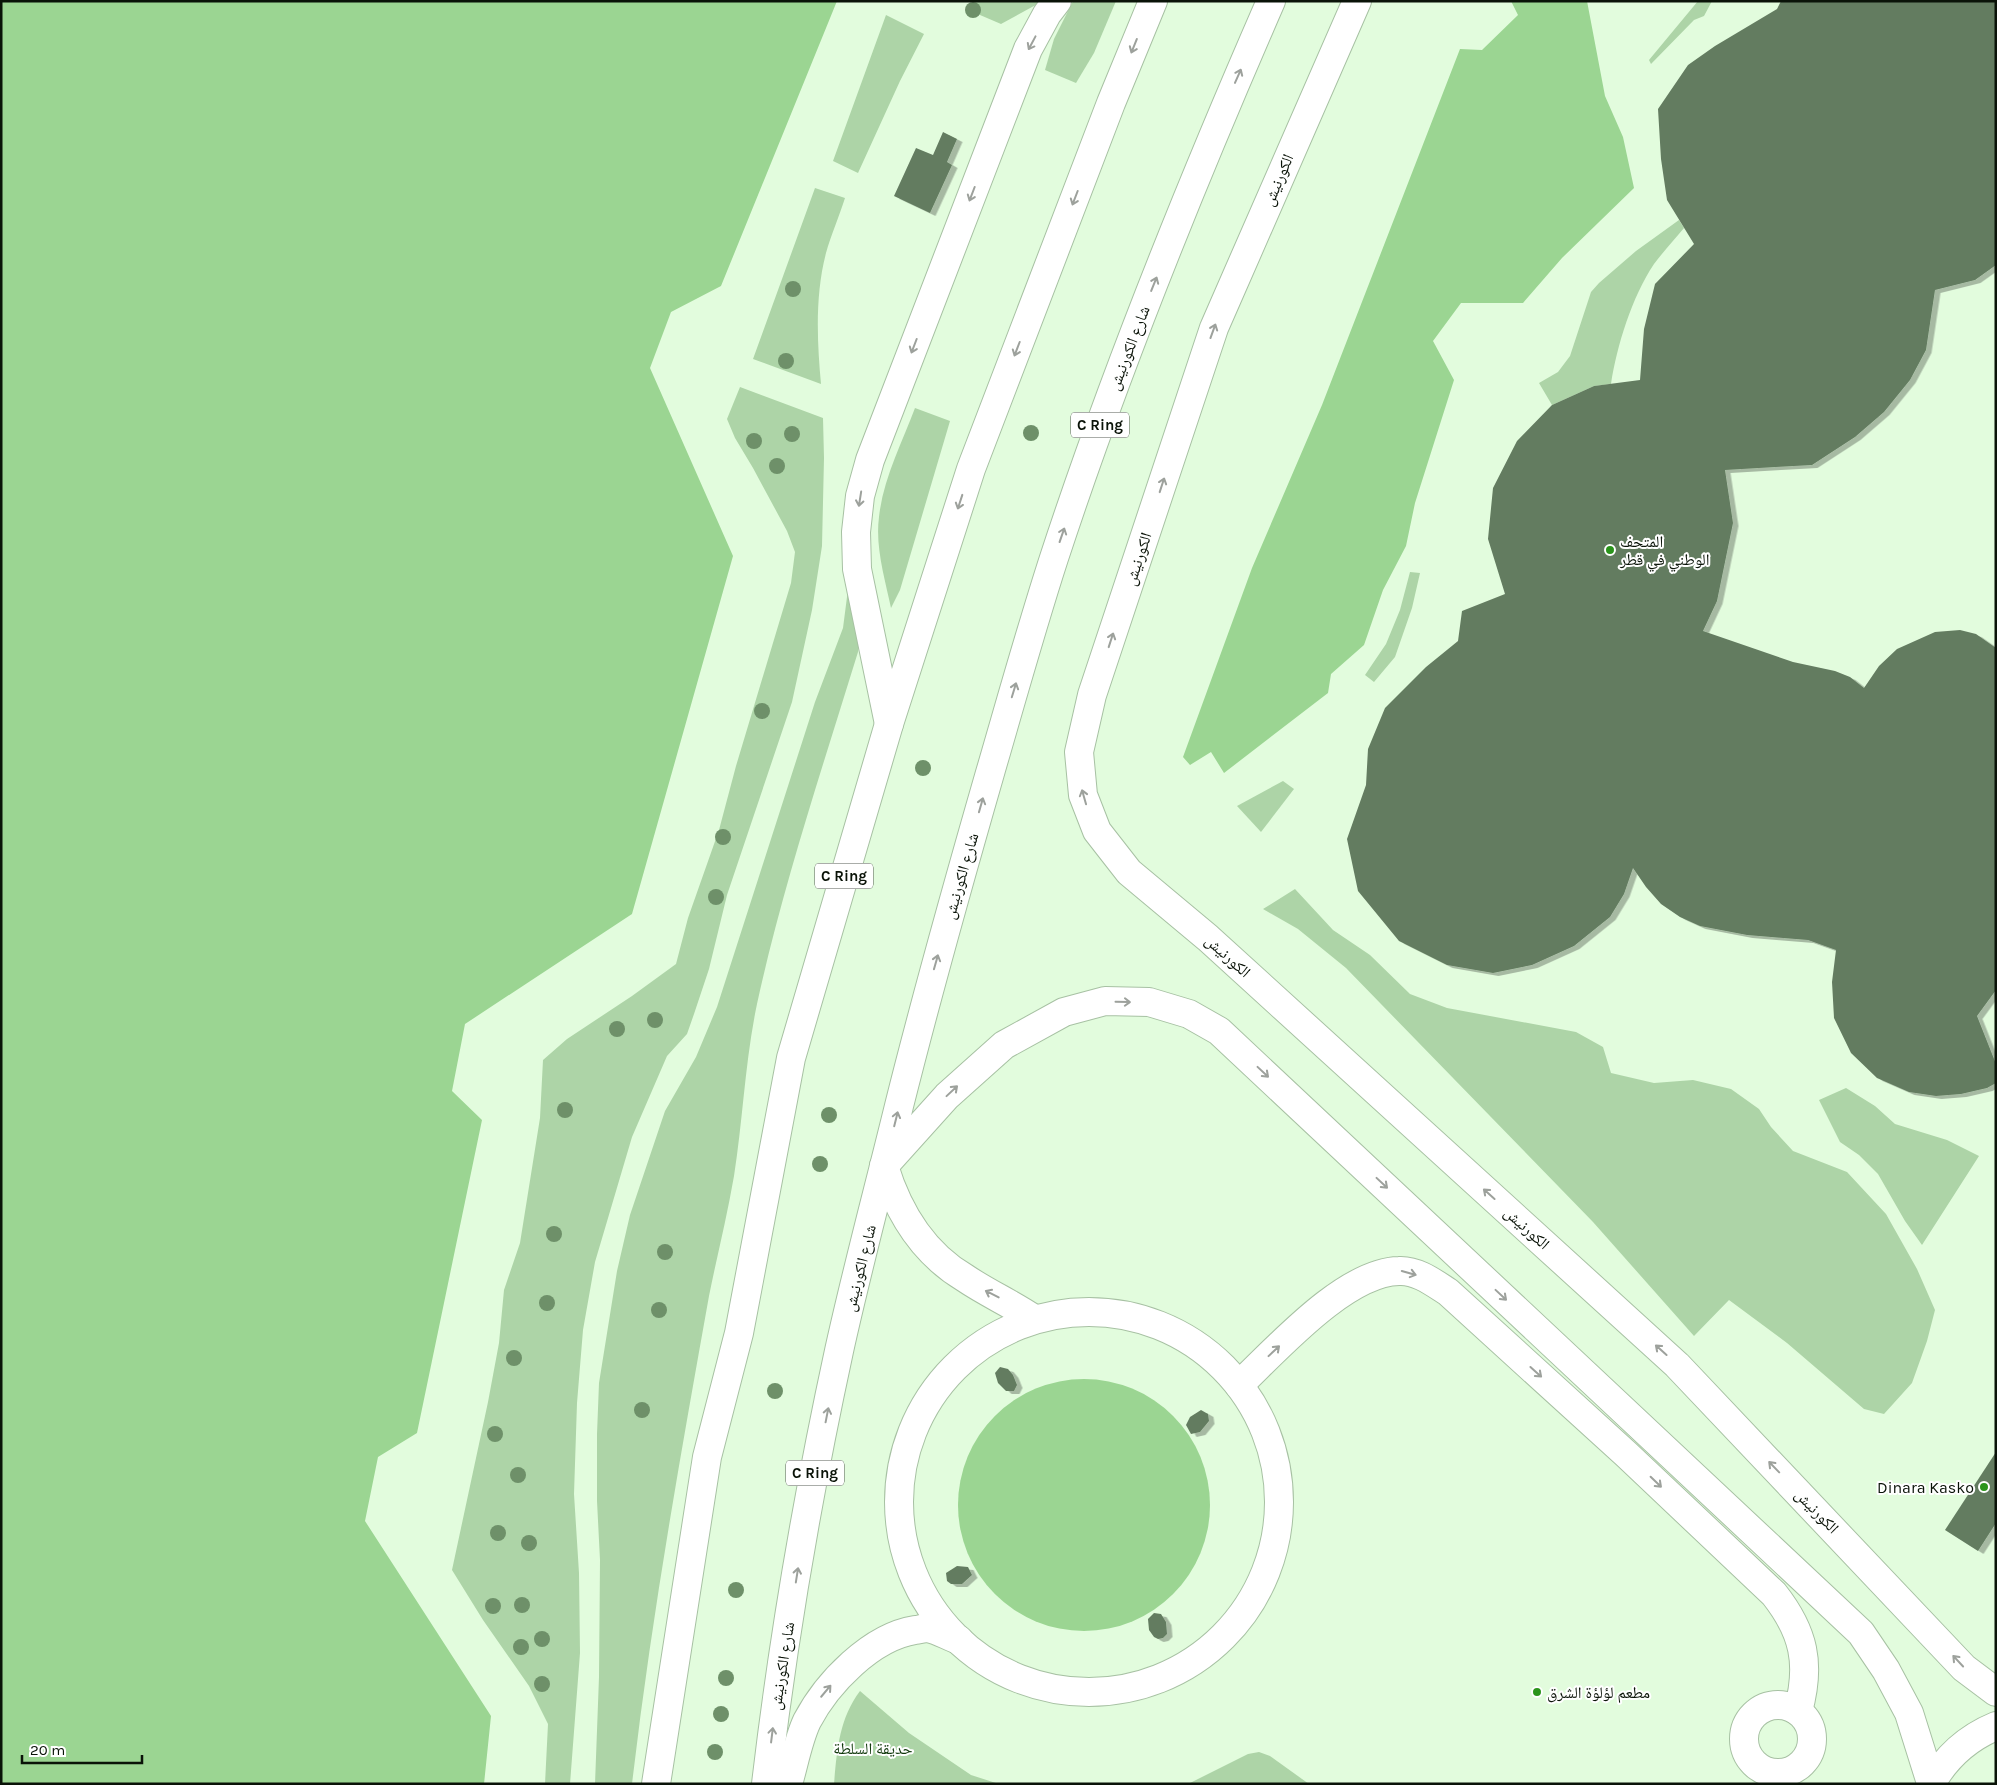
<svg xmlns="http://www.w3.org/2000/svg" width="1997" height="1785" viewBox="0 0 1997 1785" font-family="Karla,'Noto Naskh Arabic',sans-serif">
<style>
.green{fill:#add4a7}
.water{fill:#9bd592}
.building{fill:#647c61;filter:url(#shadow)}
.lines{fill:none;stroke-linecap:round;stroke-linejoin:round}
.minor-casing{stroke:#a7c1a3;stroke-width:30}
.highway-casing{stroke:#a7c1a3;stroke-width:30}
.minor{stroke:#fff;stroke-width:28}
.highway{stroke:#fff;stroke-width:28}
.tree{fill:#6e9069}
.oneway{stroke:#9da19c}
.poi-dot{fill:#2a941b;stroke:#fff;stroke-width:2}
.labels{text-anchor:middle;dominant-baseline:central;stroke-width:4;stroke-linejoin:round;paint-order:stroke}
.shield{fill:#fff;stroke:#545a52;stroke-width:1}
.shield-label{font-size:15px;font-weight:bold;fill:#0a1308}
.street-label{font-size:16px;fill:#0a1308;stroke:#fff}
.poi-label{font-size:16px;fill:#0a1308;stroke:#fff;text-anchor:start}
.park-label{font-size:16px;fill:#0f370a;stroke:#fff}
</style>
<defs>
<filter id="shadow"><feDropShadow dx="5.5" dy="3" stdDeviation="0" flood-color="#0004"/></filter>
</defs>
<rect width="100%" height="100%" fill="#e2fcdd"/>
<g class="green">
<polygon points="974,1 1043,1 1001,24 966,9"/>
<polygon points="1073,1 1116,1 1094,53 1076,83 1045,70 1054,39"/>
<polygon points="1698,1 1712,1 1704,16 1694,20 1651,64 1649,60"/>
<polygon points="886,15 924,34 900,81 858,173 833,161"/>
<path d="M815 188 845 198C839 217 831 235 826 253 815 295 817 341 821 384L753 359Z"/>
<path d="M1679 220 1684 228C1674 240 1663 252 1654 264 1632 297 1617 345 1611 384L1594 386 1552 405 1539 383 1558 372 1570 356 1591 292 1599 283 1636 251Z"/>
<polygon points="740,387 823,418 824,458 822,546 812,610 792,702 727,895 709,969 694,1014 687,1034 667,1056 632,1137 595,1262 583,1330 577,1403 574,1494 579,1573 580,1653 570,1784 545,1784 548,1724 529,1686 483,1620 452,1570 488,1402 499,1343 504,1290 520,1243 540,1118 543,1060 567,1039 632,996 676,964 688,918 719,830 736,766 791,583 795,552 787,531 753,468 735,438 727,419"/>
<path d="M915 408 950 421 900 590 891 608C885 579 875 547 879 517 883 479 902 443 915 408Z"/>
<path d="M851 566 863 612 858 652C822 769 783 885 757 1004 745 1061 743 1119 734 1176 727 1217 717 1256 709 1296 680 1458 651 1620 632 1784H595L599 1677 600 1560 597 1501V1434L599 1383 617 1271 630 1215 665 1111 696 1057 717 1007 815 702 843 628Z"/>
<polygon points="1410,572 1420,573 1412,608 1395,657 1374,682 1365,675 1386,644 1400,610"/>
<polygon points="1283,781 1294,789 1261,832 1237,806"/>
<polygon points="1295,889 1333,930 1370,955 1410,994 1447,1008 1576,1032 1603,1047 1611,1073 1654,1083 1693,1080 1731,1089 1759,1109 1771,1127 1793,1151 1847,1172 1886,1214 1917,1269 1935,1310 1927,1341 1912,1383 1884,1414 1864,1409 1787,1343 1729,1300 1694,1336 1593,1222 1346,968 1298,929 1263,909"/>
<polygon points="1846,1088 1875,1106 1895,1124 1947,1140 1979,1156 1922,1245 1905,1221 1878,1174 1859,1155 1840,1142 1819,1100"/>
<path d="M860 1691 909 1733 971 1775 999 1784H834C837 1750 839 1719 860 1691Z"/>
<polygon points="1259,1752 1270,1756 1309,1784 1188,1784 1248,1754"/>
</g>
<g class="water">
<polygon points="1,1 837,1 721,286 671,312 650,368 733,556 632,914 465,1024 452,1091 482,1120 417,1433 378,1457 365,1521 491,1716 484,1784 1,1784"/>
<polygon points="1511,1 1587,1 1605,96 1623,137 1634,188 1562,258 1523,303 1461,303 1433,341 1454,380 1415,503 1406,546 1383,590 1364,645 1331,674 1328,693 1224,773 1211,752 1190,765 1183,757 1252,568 1322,405 1460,49 1482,50 1518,15"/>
<circle cx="1084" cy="1505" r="126"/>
</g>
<g class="building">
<polygon points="1781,1 1996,1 1996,265 1975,280 1935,290 1926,350 1910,380 1884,412 1855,437 1812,465 1725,470 1733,523 1717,601 1703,631 1793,662 1835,671 1850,677 1864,688 1879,666 1897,649 1935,632 1960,630 1976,634 1996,648 1996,990 1977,1016 1996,1064 1996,1083 1987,1088 1961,1094 1936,1096 1909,1092 1877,1078 1851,1053 1834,1018 1832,982 1836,950 1808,940 1747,935 1700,926 1680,917 1661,904 1646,887 1633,868 1624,894 1610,917 1574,946 1532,965 1493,973 1447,965 1399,941 1358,891 1347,839 1366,785 1368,749 1385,708 1426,667 1458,641 1462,611 1505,594 1488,539 1493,488 1517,441 1552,405 1594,386 1640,380 1644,329 1655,284 1694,244 1667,200 1661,159 1658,109 1688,65 1715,46 1777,9"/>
<polygon points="943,132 957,139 947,162 952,165 930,213 894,196 916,148 933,155"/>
<polygon points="1000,1367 1008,1369 1013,1375 1017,1385 1014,1391 1006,1391 998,1383 995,1373"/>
<polygon points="1201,1410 1208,1414 1209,1421 1200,1432 1191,1434 1186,1425 1190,1417"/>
<polygon points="1996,1452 1996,1523 1978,1551 1945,1530"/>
<polygon points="957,1566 968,1567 972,1575 962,1584 951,1584 947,1581 946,1573"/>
<polygon points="1154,1613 1161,1614 1166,1622 1167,1634 1163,1638 1158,1639 1154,1637 1149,1630 1148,1619"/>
</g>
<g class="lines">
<g class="minor-casing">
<g id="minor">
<polyline points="1357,1 1214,328 1092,695 1079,752 1083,795 1097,831 1129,872 1208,938 1677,1365 1964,1668 1996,1692"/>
<polyline points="889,724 857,569 856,532 860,496 870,460 1028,49 1047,14 1057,1"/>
<circle cx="1089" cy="1502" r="190"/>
<path d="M1034 1319C1012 1304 987 1293 965 1278 923 1253 898 1212 884 1166L947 1096 1004 1045 1064 1012 1105 1001 1149 1002 1189 1014 1219 1031 1861 1633 1886 1670 1909 1713 1931 1783"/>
<path d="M1239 1385C1277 1349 1345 1272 1399 1271 1417 1270 1434 1283 1448 1292L1626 1454 1774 1594C1804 1632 1811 1664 1798 1711"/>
<circle cx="1778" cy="1739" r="34"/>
<path d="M788 1784C794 1764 798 1740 807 1721 827 1683 871 1637 915 1630 919 1630 923 1628 927 1628 937 1629 949 1637 959 1640"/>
<path d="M1931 1784C1946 1757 1967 1738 1996 1726"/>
</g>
</g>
<g class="highway-casing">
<g id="highway">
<polyline points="656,1784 707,1457 739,1333 791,1058 889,724 971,469 1111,103 1153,1"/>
<path d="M766 1784C783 1639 808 1494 839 1351 857 1269 879 1188 899 1106 927 994 958 884 990 773 1011 701 1031 629 1054 558 1116 369 1191 184 1271 1"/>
</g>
</g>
<use href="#minor" class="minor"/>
<use href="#highway" class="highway"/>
</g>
<g class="tree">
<circle cx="973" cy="10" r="8"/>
<circle cx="793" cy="289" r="8"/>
<circle cx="786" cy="361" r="8"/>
<circle cx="1031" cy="433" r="8"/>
<circle cx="792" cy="434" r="8"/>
<circle cx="754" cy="441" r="8"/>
<circle cx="777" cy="466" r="8"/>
<circle cx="762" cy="711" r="8"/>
<circle cx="923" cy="768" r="8"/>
<circle cx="723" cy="837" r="8"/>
<circle cx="716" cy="897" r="8"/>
<circle cx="655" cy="1020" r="8"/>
<circle cx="617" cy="1029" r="8"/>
<circle cx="565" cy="1110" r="8"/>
<circle cx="829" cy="1115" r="8"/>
<circle cx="820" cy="1164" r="8"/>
<circle cx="554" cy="1234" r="8"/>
<circle cx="665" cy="1252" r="8"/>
<circle cx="547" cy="1303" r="8"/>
<circle cx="659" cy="1310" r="8"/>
<circle cx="514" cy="1358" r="8"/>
<circle cx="775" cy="1391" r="8"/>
<circle cx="642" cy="1410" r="8"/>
<circle cx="495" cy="1434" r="8"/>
<circle cx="518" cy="1475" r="8"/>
<circle cx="498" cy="1533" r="8"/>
<circle cx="529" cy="1543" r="8"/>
<circle cx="736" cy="1590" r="8"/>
<circle cx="522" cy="1605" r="8"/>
<circle cx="493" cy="1606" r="8"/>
<circle cx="542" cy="1639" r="8"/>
<circle cx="521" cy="1647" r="8"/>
<circle cx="726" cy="1678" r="8"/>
<circle cx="542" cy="1684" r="8"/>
<circle cx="721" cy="1714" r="8"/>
<circle cx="715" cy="1752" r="8"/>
</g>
<defs><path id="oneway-shaft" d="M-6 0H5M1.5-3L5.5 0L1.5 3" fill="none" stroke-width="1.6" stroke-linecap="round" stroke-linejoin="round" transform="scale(1.25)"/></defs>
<g class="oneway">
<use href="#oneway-shaft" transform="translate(1032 43) rotate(118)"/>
<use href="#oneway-shaft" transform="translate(1134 46) rotate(112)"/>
<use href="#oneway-shaft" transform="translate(1238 76) rotate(-66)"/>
<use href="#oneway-shaft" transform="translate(972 194) rotate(111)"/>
<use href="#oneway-shaft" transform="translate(1075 198) rotate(111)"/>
<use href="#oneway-shaft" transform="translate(1154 284) rotate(-68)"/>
<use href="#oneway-shaft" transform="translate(1213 331) rotate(-70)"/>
<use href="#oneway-shaft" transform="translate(914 346) rotate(111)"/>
<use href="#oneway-shaft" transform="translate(1017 349) rotate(111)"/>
<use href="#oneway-shaft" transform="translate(1162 485) rotate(-72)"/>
<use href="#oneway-shaft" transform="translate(860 499) rotate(99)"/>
<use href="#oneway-shaft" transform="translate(960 502) rotate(108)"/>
<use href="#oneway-shaft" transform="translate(1062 535) rotate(-71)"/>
<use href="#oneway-shaft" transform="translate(1111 640) rotate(-72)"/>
<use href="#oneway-shaft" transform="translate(1014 690) rotate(-73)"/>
<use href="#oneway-shaft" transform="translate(1084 797) rotate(-106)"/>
<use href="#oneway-shaft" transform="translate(981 805) rotate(-74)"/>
<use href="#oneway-shaft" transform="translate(936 962) rotate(-74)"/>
<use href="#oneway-shaft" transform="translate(1123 1002) rotate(1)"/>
<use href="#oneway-shaft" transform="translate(1263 1072) rotate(43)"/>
<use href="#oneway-shaft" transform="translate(952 1091) rotate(-43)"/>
<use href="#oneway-shaft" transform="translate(896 1119) rotate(-76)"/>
<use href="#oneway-shaft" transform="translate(1382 1183) rotate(43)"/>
<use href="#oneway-shaft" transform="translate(1489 1194) rotate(-138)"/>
<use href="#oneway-shaft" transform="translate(1409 1273) rotate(16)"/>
<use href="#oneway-shaft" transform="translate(992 1294) rotate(-153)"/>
<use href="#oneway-shaft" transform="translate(1501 1295) rotate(43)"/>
<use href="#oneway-shaft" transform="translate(1661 1350) rotate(-138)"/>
<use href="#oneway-shaft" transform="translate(1274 1351) rotate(-43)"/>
<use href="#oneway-shaft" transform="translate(1536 1372) rotate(42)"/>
<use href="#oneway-shaft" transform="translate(827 1415) rotate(-79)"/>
<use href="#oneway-shaft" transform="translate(1774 1467) rotate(-134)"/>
<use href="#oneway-shaft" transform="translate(1656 1482) rotate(44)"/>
<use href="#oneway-shaft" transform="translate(797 1575) rotate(-81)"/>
<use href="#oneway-shaft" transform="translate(1958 1661) rotate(-133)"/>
<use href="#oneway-shaft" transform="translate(826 1691) rotate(-50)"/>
<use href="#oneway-shaft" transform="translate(772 1735) rotate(-83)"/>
</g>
<g class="poi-dot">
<circle cx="1610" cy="550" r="5"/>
<circle cx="1984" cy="1487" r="5"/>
<circle cx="1537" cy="1692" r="5"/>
</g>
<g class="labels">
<g class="shield">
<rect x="1071" y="412.5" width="58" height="25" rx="4"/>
<rect x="815" y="863.5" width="58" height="25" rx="4"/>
<rect x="786" y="1460.5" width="58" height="25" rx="4"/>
</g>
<g class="shield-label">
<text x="1100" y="425">C Ring</text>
<text x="844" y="876">C Ring</text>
<text x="815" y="1473">C Ring</text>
</g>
<g class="street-label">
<text transform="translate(1278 180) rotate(-67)">الكورنيش</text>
<text transform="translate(1129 348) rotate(-69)">شارع الكورنيش</text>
<text transform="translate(1138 559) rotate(-72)">الكورنيش</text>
<text transform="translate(961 876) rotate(-74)">شارع الكورنيش</text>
<text transform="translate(1228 956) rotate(42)">الكورنيش</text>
<text transform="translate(1527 1228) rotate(42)">الكورنيش</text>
<text transform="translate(860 1268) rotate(-76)">شارع الكورنيش</text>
<text transform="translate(1817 1511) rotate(46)">الكورنيش</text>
<text transform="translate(782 1666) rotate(-81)">شارع الكورنيش</text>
</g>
<g class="poi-label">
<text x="1620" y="541">المتحف<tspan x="1620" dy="18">الوطني في قطر</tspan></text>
<text x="1974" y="1487" text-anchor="end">Dinara Kasko</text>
<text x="1547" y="1692">مطعم لؤلؤة الشرق</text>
</g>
<g class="park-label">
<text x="873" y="1748">حديقة السلطة</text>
</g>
</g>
<rect width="1997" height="1785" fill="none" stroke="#0a1308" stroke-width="5"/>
<path d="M22 1755v8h120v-8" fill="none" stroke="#0a1308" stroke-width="2.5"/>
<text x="30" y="1755" font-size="15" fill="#0a1308" stroke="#ffffff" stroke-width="4" paint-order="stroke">20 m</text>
</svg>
